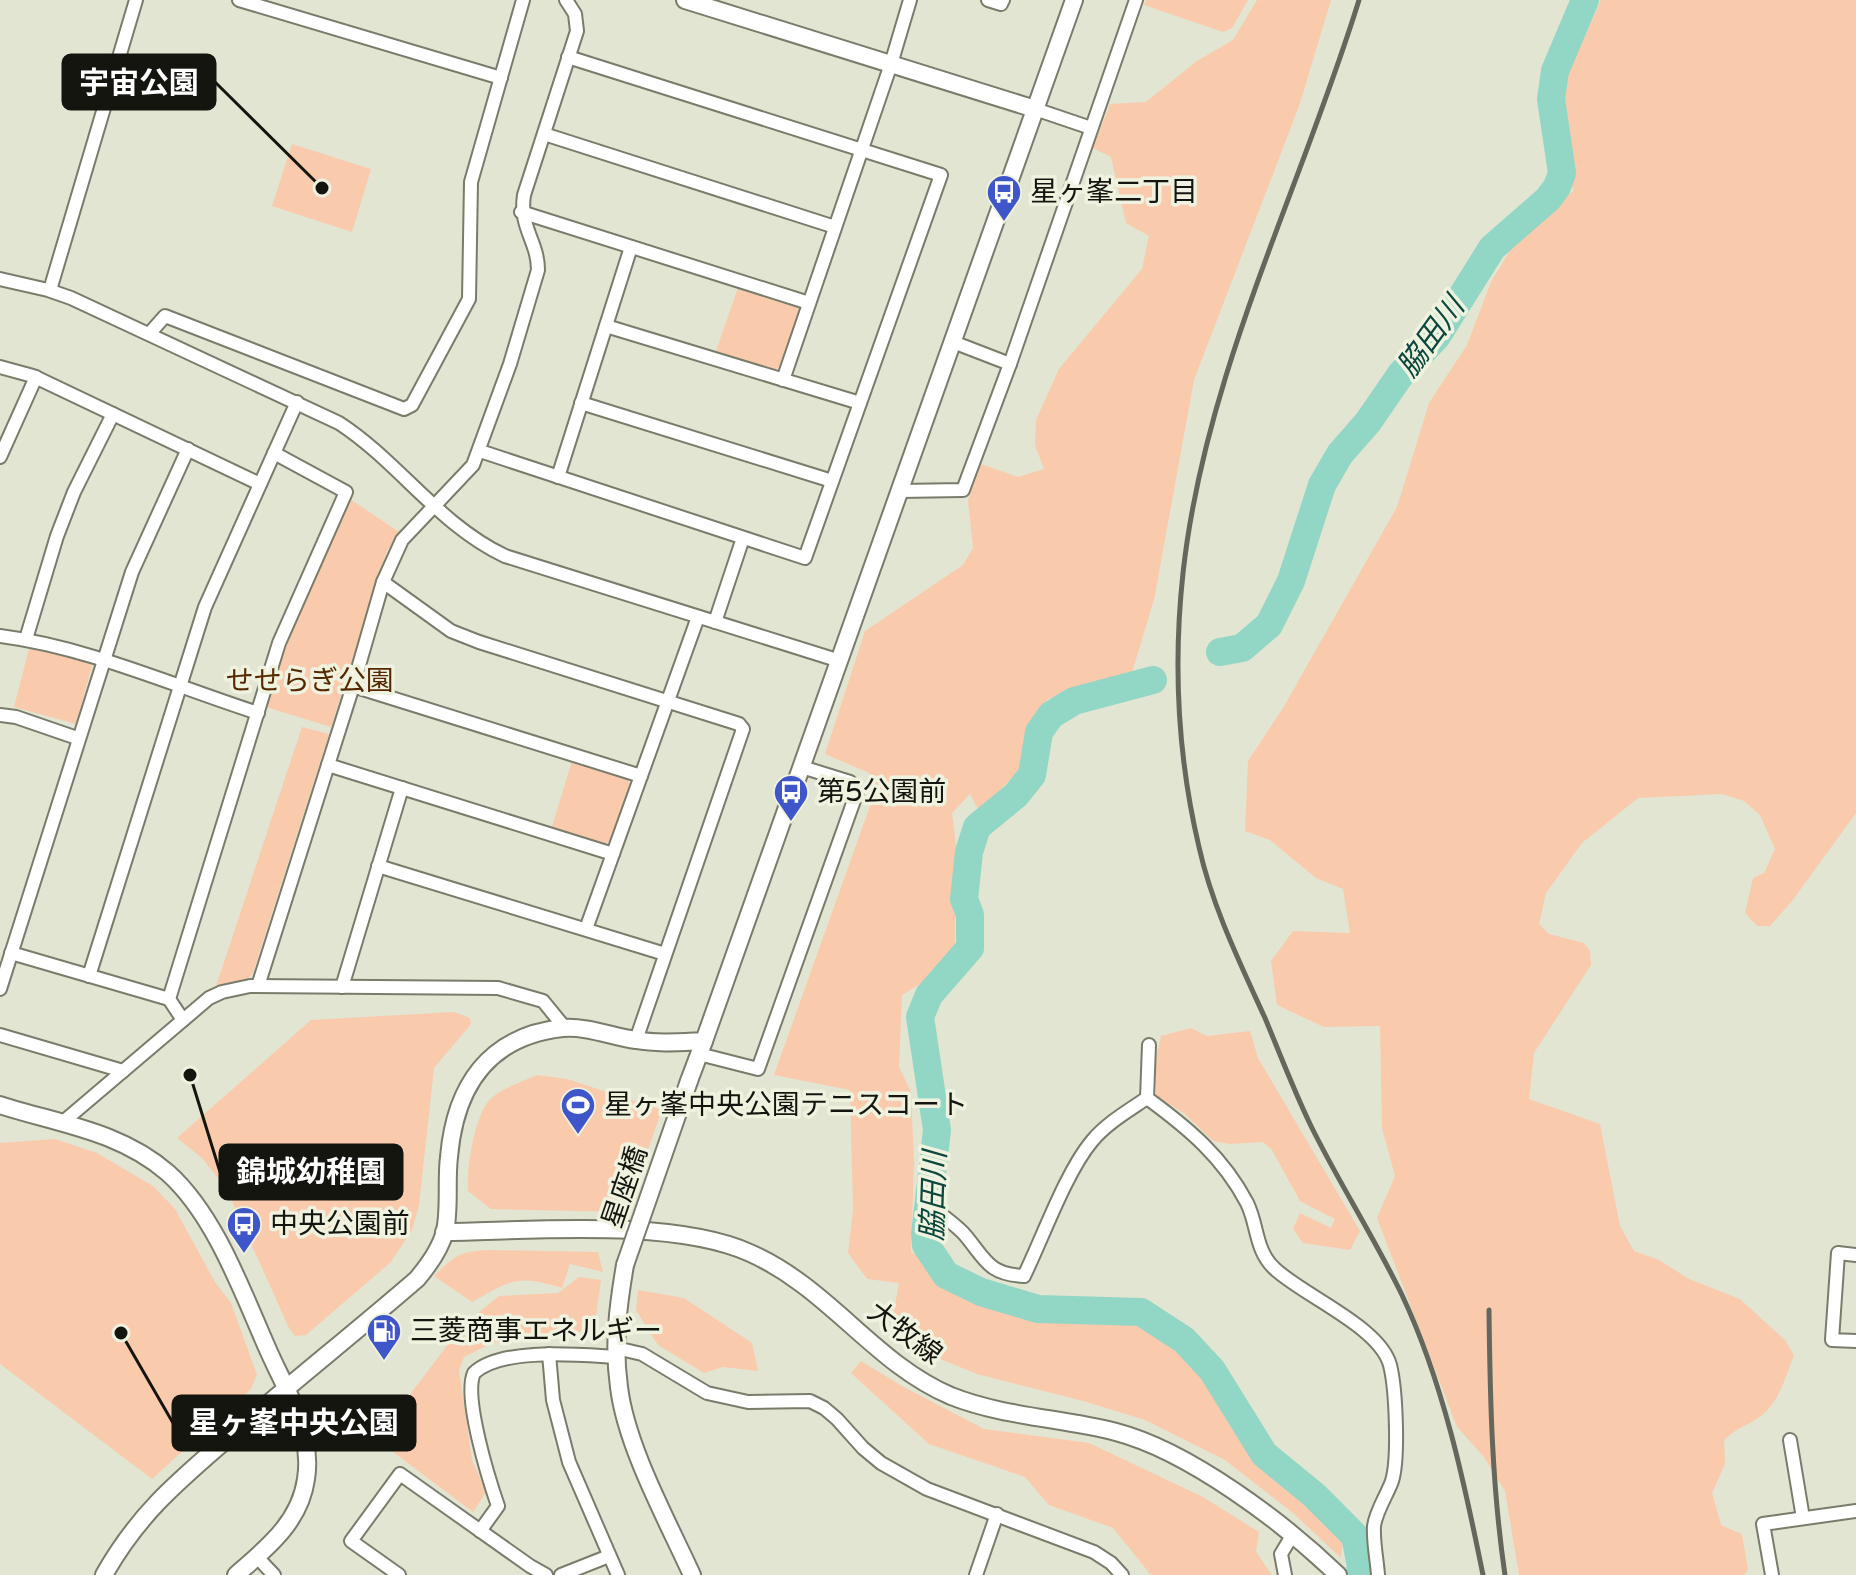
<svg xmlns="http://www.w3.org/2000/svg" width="1856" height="1575" viewBox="0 0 1856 1575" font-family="'Varela Round','Noto Sans JP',sans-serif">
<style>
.green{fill:#facaad}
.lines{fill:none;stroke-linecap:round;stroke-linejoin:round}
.river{stroke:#92d6c5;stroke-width:28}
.minor-casing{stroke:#797c6b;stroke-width:16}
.tertiary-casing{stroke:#797c6b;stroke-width:20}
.minor{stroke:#fff;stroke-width:12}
.tertiary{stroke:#fff;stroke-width:16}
.rail{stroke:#65675c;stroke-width:5}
.tertiary-bridge-casing{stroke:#797c6b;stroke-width:20;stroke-linecap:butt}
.tertiary-bridge{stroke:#fff;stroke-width:16}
.labels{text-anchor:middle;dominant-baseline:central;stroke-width:7;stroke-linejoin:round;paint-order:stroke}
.poi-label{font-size:28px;fill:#14150f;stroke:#eff2df;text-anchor:start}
.park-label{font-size:28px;fill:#562802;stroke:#eff2df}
.street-label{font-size:28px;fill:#14150f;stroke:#eff2df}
.water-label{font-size:30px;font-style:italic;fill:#0a473c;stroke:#eff2df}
.leader{fill:none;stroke:#14150f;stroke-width:3}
.callout-dot{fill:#14150f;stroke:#eff2df;stroke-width:3}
.callout{fill:#14150f;stroke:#14150f;stroke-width:3}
.callout-label{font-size:30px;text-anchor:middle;font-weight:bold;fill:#fff}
</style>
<rect width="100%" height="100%" fill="#e2e5d2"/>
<g class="green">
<polygon points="1146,0 1248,0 1232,28 1223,32 1144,5"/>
<polygon points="1257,0 1331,0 1299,106 1194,380 1154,600 1130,679 1048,699 1033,716 1028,762 979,811 970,794 952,813 959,870 955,890 955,949 930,978 902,995 899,1067 911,1092 914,1162 911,1252 1025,1305 1105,1299 1166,1313 1216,1356 1241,1427 1345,1520 1341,1558 1293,1513 1225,1460 1145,1420 1083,1401 977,1374 923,1352 893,1316 899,1283 867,1279 848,1253 853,1210 850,1090 774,1075 874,795 869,773 825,754 865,631 963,565 973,548 968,500 981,464 1018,477 1044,469 1035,445 1036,420 1059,369 1142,269 1149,236 1126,223 1111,157 1093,148 1110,104 1146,102 1197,61 1233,40"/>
<path d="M1601 0H1856V813L1792 901 1770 926H1757L1745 913 1753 878 1764 873 1775 849 1760 815 1744 801 1722 794 1638 798 1582 843 1546 893 1539 924 1549 934 1584 943 1590 951 1591 965 1534 1053 1529 1099 1600 1124 1620 1226 1634 1251 1659 1260 1689 1279 1740 1299 1785 1340 1794 1355C1786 1376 1779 1402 1761 1416 1748 1426 1737 1427 1724 1440L1725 1464 1712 1493 1721 1525 1742 1534 1748 1570 1744 1575H1519L1505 1491 1484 1457 1457 1427 1377 1218 1395 1176 1382 1128 1380 1026 1324 1027 1277 1005 1271 961 1293 931 1350 933 1343 889 1316 878 1270 840 1245 831 1248 761 1283 708 1397 507 1429 403 1467 345 1491 282 1518 237 1573 191 1562 88Z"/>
<polygon points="292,144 371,169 352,232 272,206"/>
<polygon points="738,288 796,305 800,311 781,365 775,370 716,351"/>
<polygon points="350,499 399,532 387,551 331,727 266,707 295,620"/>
<polygon points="30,645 93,662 76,724 14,707"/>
<polygon points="302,727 329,734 253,973 246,981 216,986"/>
<polygon points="572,761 627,779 631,785 611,840 605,844 552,827"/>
<polygon points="454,1012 470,1018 471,1024 434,1068 419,1205 412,1230 391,1262 306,1335 295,1336 289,1328 226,1188 202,1158 177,1138 311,1020"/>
<polygon points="1191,1028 1207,1036 1250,1031 1258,1058 1360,1231 1350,1250 1303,1243 1293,1229 1300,1213 1331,1228 1335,1219 1300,1201 1272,1150 1263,1142 1230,1144 1213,1141 1184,1113 1156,1096 1156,1058 1161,1036"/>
<path d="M537 1075 567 1079 662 1110 626 1212 491 1209 468 1191C467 1166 473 1125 487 1103 497 1089 522 1082 537 1075Z"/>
<polygon points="55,1139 97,1153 153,1186 175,1209 215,1282 231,1303 257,1375 251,1389 152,1479 0,1364 0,1143"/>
<path d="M489 1250 598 1252 603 1272 570 1264 562 1288C516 1274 512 1280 472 1302L434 1276C455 1256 460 1251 489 1250Z"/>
<polygon points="579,1277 601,1280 594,1330 492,1343 464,1357 459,1370 472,1460 486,1492 473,1512 376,1439 462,1326 499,1296 558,1293"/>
<polygon points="638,1290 684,1298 752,1343 758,1371 723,1367 704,1373 658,1345 636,1310"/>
<polygon points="861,1361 902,1386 984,1429 1089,1443 1203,1497 1259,1532 1256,1552 1272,1575 1151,1575 1113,1528 1049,1505 1025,1477 929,1444 851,1373"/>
</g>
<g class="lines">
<g class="river">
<polyline points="1220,652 1242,648 1269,625 1291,581 1322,485 1340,454 1368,422 1401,374 1437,336 1492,248 1548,199 1557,187 1562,173 1551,99 1555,71 1585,0"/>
<polyline points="1153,680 1074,701 1051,715 1039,732 1032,775 1016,795 977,827 969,852 964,899 970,915 970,948 929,995 920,1017 937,1130 925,1234 926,1245 946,1275 981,1292 1038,1309 1141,1312 1184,1340 1212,1370 1264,1454 1314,1495 1355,1536 1361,1566 1359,1575"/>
</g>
<g class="minor-casing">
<g id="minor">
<polyline points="239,0 501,78"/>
<polyline points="988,0 1001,4 1003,0"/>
<polyline points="1035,109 1091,128"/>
<polyline points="544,134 835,227"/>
<polyline points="521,212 809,303"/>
<path d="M0 279 48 290 71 298 339 423C399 462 439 525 505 556L840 661"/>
<polyline points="50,290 136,0"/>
<polyline points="606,326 860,403"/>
<polyline points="149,334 165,316 404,409 412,405 469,299 471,182 523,0"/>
<polyline points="953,342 1010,364"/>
<polyline points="0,367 33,376 260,484"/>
<polyline points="783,380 891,64 910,0"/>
<polyline points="581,403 832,481"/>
<polyline points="480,451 805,558 941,175 568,57"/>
<polyline points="0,457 36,377"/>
<polyline points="558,477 631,247"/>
<polyline points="899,491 963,490 1010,364 1136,0"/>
<polyline points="383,582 451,631 479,642 739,724 743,729 636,1040"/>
<polyline points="715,622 743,538"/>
<path d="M0 636C87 647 174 686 258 713"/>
<polyline points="26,639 57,536 74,492 113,414"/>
<polyline points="353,686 641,776"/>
<polyline points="0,715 16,717 77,738"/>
<polyline points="328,765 613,854"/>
<polyline points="378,866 665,954"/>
<polyline points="586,929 698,617"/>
<polyline points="11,953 169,999 183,1020"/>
<polyline points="89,976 205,607 297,402"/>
<path d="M258 986 353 686 383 582 402 540 473 465 510 364 538 270C538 241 519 228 524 195L577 31 575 14 566 0"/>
<polyline points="342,987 402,788"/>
<polyline points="0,989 132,572 188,449"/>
<polyline points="169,999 279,643 346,492 274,453"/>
<polyline points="0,1035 123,1071"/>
<path d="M1149 1045 1147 1098C1188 1128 1223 1157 1247 1203 1258 1225 1255 1251 1275 1269 1304 1296 1380 1327 1390 1365 1396 1389 1399 1458 1392 1481 1387 1495 1376 1511 1374 1526 1373 1542 1377 1560 1378 1575"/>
<polyline points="699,1054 758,1069 857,792 850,782 802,767"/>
<polyline points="63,1122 209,998 222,992 250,986 498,988 543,1001 565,1028"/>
<path d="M941 1214C949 1221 958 1227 965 1235 986 1260 988 1274 1024 1276 1043 1237 1066 1172 1092 1141 1107 1123 1128 1111 1147 1098"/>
<polyline points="1856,1255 1838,1253 1832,1340 1856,1341"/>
<polyline points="616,1348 642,1354 707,1393 748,1402 810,1401 824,1408 837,1419 863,1448 881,1463 927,1489 1094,1552 1111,1563 1122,1575"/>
<polyline points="549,1354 553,1400 569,1462 618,1575"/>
<polyline points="1790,1440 1803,1518"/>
<path d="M480 1531 498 1506C489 1480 463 1397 474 1373 501 1347 580 1355 616 1357"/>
<polyline points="257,1557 274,1575"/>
<polyline points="399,1575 351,1541 400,1474 530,1566 546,1575"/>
<polyline points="561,1575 609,1556"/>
<polyline points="976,1575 997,1514"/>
<polyline points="1285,1575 1281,1554 1293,1534"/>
<polyline points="1772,1575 1763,1524 1856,1511"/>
</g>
</g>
<g class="tertiary-casing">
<g id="tertiary">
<polyline points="685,0 1035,109"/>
<polyline points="689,1081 704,1041"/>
<path d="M0 1105C59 1124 120 1131 168 1173 216 1216 243 1294 269 1352 281 1379 298 1408 304 1437 307 1449 308 1466 306 1479 300 1522 267 1548 236 1575"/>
<path d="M444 1232C530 1231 673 1218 750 1253 768 1261 786 1272 802 1284 852 1321 892 1371 951 1396 1004 1417 1062 1418 1116 1432 1189 1451 1284 1523 1338 1575"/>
<path d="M625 1265C618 1306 613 1345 619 1387 626 1446 667 1520 692 1575"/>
<path d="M104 1575C140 1511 181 1479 235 1432 295 1380 357 1331 417 1279 428 1266 441 1247 445 1231 450 1208 446 1181 449 1157 455 1087 488 1036 563 1028 587 1026 613 1037 636 1040 658 1044 681 1042 704 1041L1074 0"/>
</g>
</g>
<use href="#minor" class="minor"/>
<use href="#tertiary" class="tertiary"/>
<g class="rail">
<path d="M1359 0C1300 191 1205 373 1183 573 1173 665 1178 758 1199 847 1212 906 1240 963 1265 1018 1280 1054 1294 1091 1311 1126 1339 1183 1374 1237 1402 1295 1443 1382 1464 1481 1483 1575"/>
<path d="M1489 1310C1490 1399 1492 1487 1505 1575"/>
</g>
<g class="tertiary-bridge-casing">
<polyline id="tertiary-bridge" points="625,1265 689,1081"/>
</g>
<use href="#tertiary-bridge" class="tertiary-bridge"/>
</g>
<defs>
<g id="bus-pin" transform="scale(1.8)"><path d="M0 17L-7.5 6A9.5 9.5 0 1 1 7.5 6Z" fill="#3e56c9" stroke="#eff2df"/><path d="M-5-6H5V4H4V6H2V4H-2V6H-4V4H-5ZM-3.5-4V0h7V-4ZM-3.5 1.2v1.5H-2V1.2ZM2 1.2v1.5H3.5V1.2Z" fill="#fff"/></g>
<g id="stadium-pin" transform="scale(1.8)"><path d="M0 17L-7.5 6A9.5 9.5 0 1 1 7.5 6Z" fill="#3e56c9" stroke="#eff2df"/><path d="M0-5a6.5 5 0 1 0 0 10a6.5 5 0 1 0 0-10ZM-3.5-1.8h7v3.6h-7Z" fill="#fff"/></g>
<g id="fuel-pin" transform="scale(1.8)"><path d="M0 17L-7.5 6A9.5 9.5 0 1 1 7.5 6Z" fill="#3e56c9" stroke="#eff2df"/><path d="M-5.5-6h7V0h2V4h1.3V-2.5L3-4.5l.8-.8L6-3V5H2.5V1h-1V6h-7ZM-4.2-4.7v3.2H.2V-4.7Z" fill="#fff"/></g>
</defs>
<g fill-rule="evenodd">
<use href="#bus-pin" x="1004" y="192"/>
<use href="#bus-pin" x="791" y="792"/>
<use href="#stadium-pin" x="578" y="1105"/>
<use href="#bus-pin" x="244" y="1224"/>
<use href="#fuel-pin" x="384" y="1331"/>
</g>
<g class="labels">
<g class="poi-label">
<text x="1030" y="192">星ヶ峯二丁目</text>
<text x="817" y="792">第5公園前</text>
<text x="604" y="1105">星ヶ峯中央公園テニスコート</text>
<text x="270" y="1224">中央公園前</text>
<text x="410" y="1331">三菱商事エネルギー</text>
</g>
<g class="park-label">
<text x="310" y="681">せせらぎ公園</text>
</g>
<g class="street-label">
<text transform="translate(625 1187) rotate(-71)">星座橋</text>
<text transform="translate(905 1333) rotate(37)">大牧線</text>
</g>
<g class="water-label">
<text transform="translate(1431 337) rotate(-54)">脇田川</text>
<text transform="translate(934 1196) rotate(-88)">脇田川</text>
</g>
</g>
<path class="leader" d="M322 188L215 82M190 1075L220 1172M121 1333L173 1423"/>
<g class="callout-dot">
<circle cx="322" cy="188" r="8"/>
<circle cx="190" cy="1075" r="8"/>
<circle cx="121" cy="1333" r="8"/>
</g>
<g class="callout">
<rect x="63" y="55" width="152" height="54" rx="8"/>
<rect x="220" y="1145" width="182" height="54" rx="8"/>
<rect x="173" y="1396" width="242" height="54" rx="8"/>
</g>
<g class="callout-label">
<text x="139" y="93">宇宙公園</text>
<text x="311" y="1182">錦城幼稚園</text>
<text x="294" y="1433">星ヶ峯中央公園</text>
</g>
</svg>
